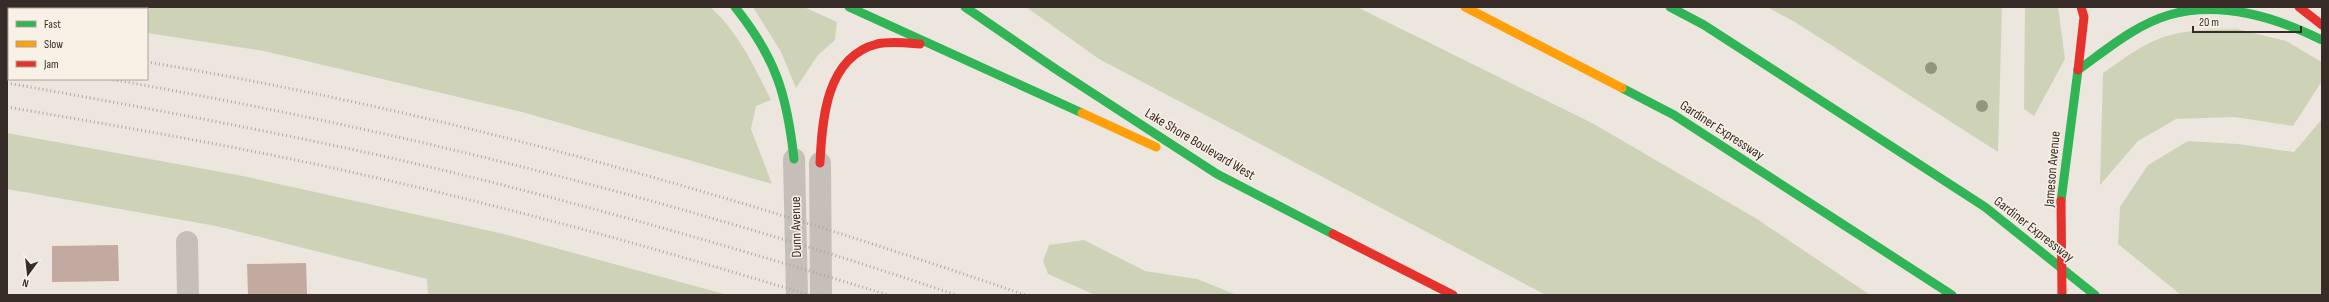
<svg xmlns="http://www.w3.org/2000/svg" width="2329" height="302" viewBox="0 0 2329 302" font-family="'Sofia Sans Condensed',sans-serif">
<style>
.green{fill:#ced3b8}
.building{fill:#c2aaa0}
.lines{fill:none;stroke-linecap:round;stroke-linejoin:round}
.street{stroke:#c6bfb9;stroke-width:22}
.fast{stroke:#30b455;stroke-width:9}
.slow{stroke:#ff9f0a;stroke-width:9}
.jam{stroke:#e5322d;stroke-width:9}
.rail{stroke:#aea8a3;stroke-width:3;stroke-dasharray:1 3;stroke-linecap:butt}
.tree{fill:#91977b}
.labels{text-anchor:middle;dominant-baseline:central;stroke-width:3;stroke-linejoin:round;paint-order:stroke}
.street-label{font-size:14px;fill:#372c27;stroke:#faf1e6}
</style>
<rect width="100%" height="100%" fill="#ede6df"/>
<g class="green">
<path d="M7 7H710C738 31 755 68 771 100L756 106 751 129 772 184 522 112 264 51 147 33V9H9V11H7Z"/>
<polygon points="753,7 804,7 837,22 835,40 818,55 796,88 781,52"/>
<polygon points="1026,7 1357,7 1592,123 1757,219 1870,295 1546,295 1099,59"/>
<polygon points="1767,7 2002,7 1998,152 1795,22"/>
<polygon points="2025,7 2058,7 2065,59 2034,116 2024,109"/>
<path d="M2237 29 2286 41 2322 62V81L2293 126 2235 117 2176 119 2138 141 2100 185 2103 73C2122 60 2142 44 2164 37 2187 29 2213 30 2237 29Z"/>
<polygon points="2322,119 2322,295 2181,295 2118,244 2120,207 2148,165 2188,141 2238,144 2294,152"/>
<polygon points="7,133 243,176 504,234 728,295 428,295 427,279 216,226 7,189"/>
<polygon points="1084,240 1145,271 1197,279 1237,295 1095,295 1048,274 1043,261 1049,245"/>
</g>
<g class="building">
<polygon points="118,245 119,281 52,282 52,246"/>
<polygon points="306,263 307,295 248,295 247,264"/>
</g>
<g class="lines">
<g class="street">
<polyline points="794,159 797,295"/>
<polyline points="820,163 821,295"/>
<polyline points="187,242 188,295"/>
</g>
<g class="fast">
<path d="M735 7C776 58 787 95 794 159"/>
<polyline points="849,7 1082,113"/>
<polyline points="965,7 1057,70 1217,174 1333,234"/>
<polyline points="1670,7 1704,25 1985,207 2095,295"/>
<path d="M2078 70C2106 50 2135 25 2169 15 2221 0 2275 17 2322 40"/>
<polyline points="1622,88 1674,115 1952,295"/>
<polyline points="2061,201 2078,70"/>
</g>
<g class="slow">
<polyline points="1465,7 1622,88"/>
<polyline points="1082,113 1156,147"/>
</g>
<g class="jam">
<polyline points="2299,7 2322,25"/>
<polyline points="2078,70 2084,17 2081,7"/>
<path d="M820 163C822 120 826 57 877 44 891 41 906 43 920 44"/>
<polyline points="2061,201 2062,295"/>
<polyline points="1333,234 1453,295"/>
</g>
<g class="rail">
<polyline points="7,38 9,39"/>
<polyline points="7,61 9,62"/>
<path d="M147 62C446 112 739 196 1025 295"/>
<path d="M109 79C396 129 680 201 956 295"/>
<path d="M7 83C131 105 255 128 378 155 550 194 720 243 888 295"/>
<path d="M7 107C130 128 252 149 373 177 520 210 665 251 809 295"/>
</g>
</g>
<g class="tree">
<circle cx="1931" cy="68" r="6"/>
<circle cx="1982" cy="106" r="6"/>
</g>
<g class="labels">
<g class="street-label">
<text transform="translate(1722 130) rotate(33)">Gardiner Expressway</text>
<text transform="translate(1200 144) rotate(31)">Lake Shore Boulevard West</text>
<text transform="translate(2052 169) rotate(-85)">Jameson Avenue</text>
<text transform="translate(796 227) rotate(-91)">Dunn Avenue</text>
<text transform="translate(2034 229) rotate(38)">Gardiner Expressway</text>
</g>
</g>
<rect width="2329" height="302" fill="none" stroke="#372c27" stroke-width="16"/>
<rect x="8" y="8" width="140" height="72" fill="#faf1e6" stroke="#aca29a"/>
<rect x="16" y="21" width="20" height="6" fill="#30b455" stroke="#aca29a"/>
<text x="44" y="28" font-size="12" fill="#372c27">Fast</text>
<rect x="16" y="41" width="20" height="6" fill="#ff9f0a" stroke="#aca29a"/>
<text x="44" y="48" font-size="12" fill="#372c27">Slow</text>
<rect x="16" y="61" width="20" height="6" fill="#e5322d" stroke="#aca29a"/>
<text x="44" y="68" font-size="12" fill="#372c27">Jam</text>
<g transform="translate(28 274) rotate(195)" stroke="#faf1e6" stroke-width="3" paint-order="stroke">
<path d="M0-3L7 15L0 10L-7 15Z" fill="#372c27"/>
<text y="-6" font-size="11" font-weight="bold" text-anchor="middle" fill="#372c27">N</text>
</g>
<path d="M2193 26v6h108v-6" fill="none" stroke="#372c27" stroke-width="2"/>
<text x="2199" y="26" font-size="12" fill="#372c27" stroke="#faf1e6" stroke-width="3" paint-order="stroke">20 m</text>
</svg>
